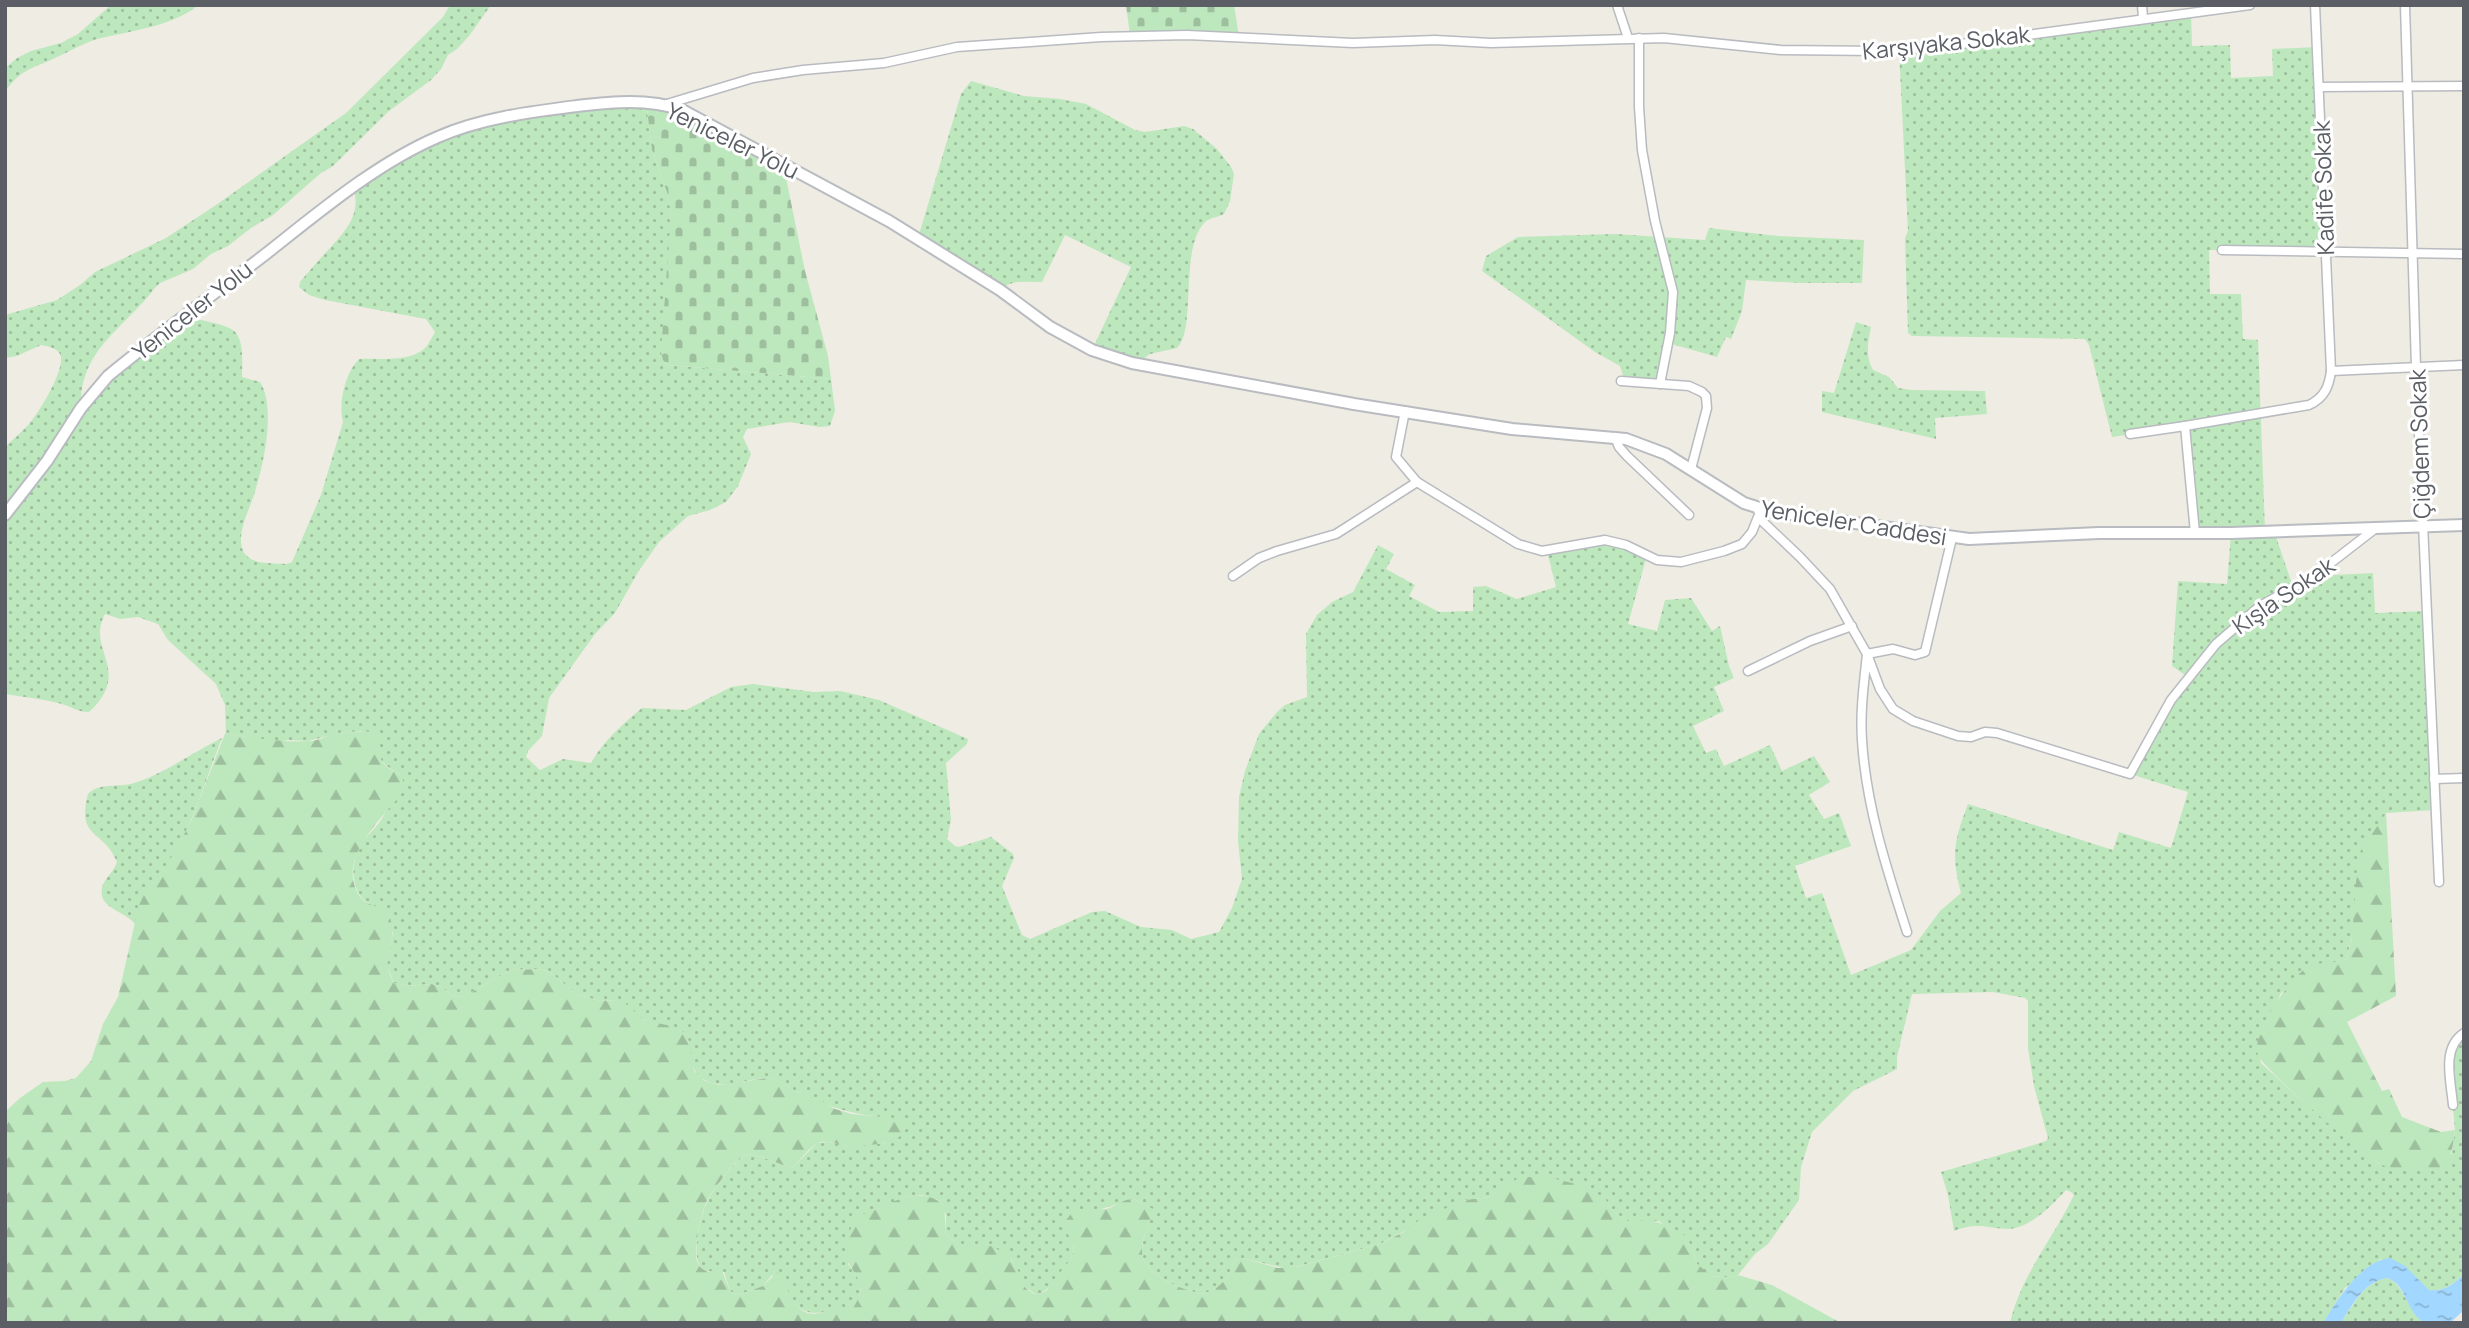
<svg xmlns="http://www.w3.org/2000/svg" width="2469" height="1328" viewBox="0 0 2469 1328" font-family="Manrope,sans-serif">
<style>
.grass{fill:url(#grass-dots)}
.forest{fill:url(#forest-firs)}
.cemetery{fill:url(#cemetery-stones)}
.water{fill:url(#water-ripples)}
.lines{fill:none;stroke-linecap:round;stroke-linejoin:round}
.minor-casing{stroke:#b8bbc0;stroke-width:11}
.tertiary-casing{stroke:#b8bbc0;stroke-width:14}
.minor{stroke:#fff;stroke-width:8}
.tertiary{stroke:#fff;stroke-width:10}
.labels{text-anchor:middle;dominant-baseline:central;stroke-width:6;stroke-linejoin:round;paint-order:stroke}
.street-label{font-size:23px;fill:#5b5f65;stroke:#fff}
</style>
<defs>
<pattern id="grass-dots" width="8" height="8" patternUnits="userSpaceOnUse" patternTransform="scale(1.75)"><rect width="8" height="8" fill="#bde8bd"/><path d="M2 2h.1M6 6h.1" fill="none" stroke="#9dbf9d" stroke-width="1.8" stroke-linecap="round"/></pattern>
<pattern id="forest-firs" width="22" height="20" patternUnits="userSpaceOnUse" patternTransform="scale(1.75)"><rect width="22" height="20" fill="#bde8bd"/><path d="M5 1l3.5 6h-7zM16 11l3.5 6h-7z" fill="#9dbf9d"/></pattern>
<pattern id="cemetery-stones" width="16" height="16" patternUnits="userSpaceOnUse" patternTransform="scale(1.75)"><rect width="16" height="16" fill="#bde8bd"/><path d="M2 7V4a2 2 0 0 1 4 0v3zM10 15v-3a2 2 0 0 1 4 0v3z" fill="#9dbf9d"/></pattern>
<pattern id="water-ripples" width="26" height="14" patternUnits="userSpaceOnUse" patternTransform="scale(1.75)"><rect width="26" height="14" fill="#a2d7ff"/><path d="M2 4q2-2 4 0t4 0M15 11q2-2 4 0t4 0" fill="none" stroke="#87b2d2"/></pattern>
</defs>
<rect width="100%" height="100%" fill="#efece3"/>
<g class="grass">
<path d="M111 5H199C168 28 133 30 97 39 82 44 68 52 53 59 28 70 23 69 5 91V68L17 58 31 51 61 43 78 34Z"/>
<path d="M450 5H491L469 36 457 49 448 55 441 69 431 80 389 111 333 166 321 173 273 215 251 228 228 246 211 254 193 269 160 283 154 289C124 329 80 349 81 406L94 391 184 317C195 319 230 324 236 333 244 343 242 364 242 377L260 382C276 406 264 462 256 488 252 505 241 522 241 540 241 545 242 551 246 555 254 565 274 563 287 564L292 562 321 495 343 422C338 403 345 373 359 359 378 358 411 363 426 347 429 343 432 337 435 332L426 319 325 300 309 295 299 287 300 282C309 271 319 260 329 249 346 230 362 214 353 187L413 150 496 119 646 102 652 150 668 195 671 214 665 363 668 365 831 379 835 411 830 426 820 427 789 422 747 429 743 437 751 454 738 486 726 502 710 510 688 516 659 542 638 572 615 613 595 634 549 698 542 736 528 751 526 757 540 770 563 759 591 763C604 740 622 725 642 708L686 710 731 687 753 684 814 692 840 691 879 700 968 739 967 744 946 763 951 820 947 839 955 846 959 847 991 837 1013 854 1014 858 1002 886 1022 935 1030 939 1092 912 1105 911 1141 927 1172 930 1191 939 1219 932 1232 908 1242 879 1238 841 1239 797 1245 771 1259 734 1277 712 1285 705 1307 697 1306 634 1317 615 1332 602 1353 592 1378 545 1394 554 1386 569 1415 585 1409 596 1439 612 1473 611V587L1486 586 1517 599 1556 587 1547 551 1598 540 1647 555 1628 624 1657 631 1665 600 1691 598 1712 631 1720 626 1729 666 1734 678 1714 687 1724 711 1693 726 1706 753 1716 749 1724 766 1770 745 1782 771 1814 756 1830 782 1809 795 1824 819 1839 813 1851 846 1795 866 1806 898 1822 893 1851 975 1911 950 1940 911 1961 893C1951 854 1954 841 1968 804L2113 850 2119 832 2171 848 2188 792 2130 774 2188 677 2172 666 2178 581 2227 584 2231 533H2195L2185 426 2112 437 2089 345 2085 339 1912 336 1908 333 1905 238 1908 231 1899 50 2191 12 2192 46 2230 45 2231 78 2273 76 2272 49 2317 47 2325 251 2209 250 2210 294H2241L2243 339 2258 340 2265 531H2274L2293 587 2314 576 2373 573 2375 613 2426 611 2435 810 2386 813 2346 959 2338 963 2320 964 2281 993 2257 1044 2261 1063 2297 1096 2379 1164 2452 1154 2455 1131 2449 1059 2464 1033V1274C2453 1284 2444 1292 2429 1290L2415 1278 2381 1259 2345 1288 2323 1323H2010C2021 1275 2053 1239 2074 1195L2071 1192 2066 1190C2052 1205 2030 1229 2007 1229 1983 1228 1979 1222 1954 1231L1948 1195 1941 1172 2034 1145 2046 1141 2048 1138 2034 1086 2028 1048V1001L2025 998 1993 992 1912 994 1897 1057V1069L1853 1091 1812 1132 1801 1167 1799 1200 1768 1244 1755 1254 1738 1275 1731 1278 1712 1276 1706 1273 1697 1264 1693 1249 1659 1221H1627L1614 1212 1605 1199 1521 1177 1490 1197 1465 1200 1380 1244 1288 1269 1242 1258 1234 1261C1229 1279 1219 1290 1201 1294 1179 1288 1140 1275 1142 1248 1143 1235 1151 1222 1152 1209L1134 1199 1098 1210 1071 1239C1073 1244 1075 1250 1072 1256 1068 1268 1049 1291 1037 1295L1022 1285 1012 1260 979 1246C965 1252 956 1243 946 1234V1215L938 1200 922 1195 908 1197 862 1215 848 1264 861 1282 859 1300 852 1310H845L841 1307C796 1323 799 1304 772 1275L763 1286 738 1295 730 1291 724 1272C717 1271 708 1273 703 1269 689 1260 701 1215 707 1202 711 1192 735 1160 745 1155 753 1151 782 1166 792 1168L817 1143 828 1142 849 1146 886 1143 873 1116C845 1113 821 1103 795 1091 787 1087 780 1080 771 1079 750 1076 728 1091 707 1081 690 1074 690 1055 688 1039L657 1024 644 1020 616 1000 600 1001 576 994 550 972 540 969 511 970 463 997 451 995 440 986 431 984 408 986 394 983 386 964 393 933 389 916C382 910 366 904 362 898 349 882 352 857 363 841 370 832 379 825 384 815 390 802 395 787 400 774 379 765 376 750 362 731L339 733 308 741 288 740 279 742 228 734 226 731 225 705 216 684 168 640 158 624 138 617 120 619 105 614C85 650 134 670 89 712 78 712 72 707 62 704 44 699 24 697 5 694V447C13 439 22 432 29 424 39 413 67 367 60 354 57 348 47 346 41 345L17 356 5 358V315L57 300 80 285 95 272 166 238 216 205 346 113 443 17Z"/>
<path d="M971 81 1024 96 1060 99 1086 104 1135 130 1145 132 1184 126 1193 129 1217 149 1231 167 1234 174 1230 201 1224 214C1217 218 1210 217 1204 223 1179 251 1197 329 1177 348L1150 354 1136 364 1092 350 1131 267 1065 235 1042 282C1027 282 1012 279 1000 290L918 238 961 94Z"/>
<polygon points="1709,228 1777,236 1864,240 1862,283 1800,283 1746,280 1742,311 1731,339 1726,337 1717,357 1668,343 1660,384 1625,382 1620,366 1595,352 1482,271 1486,256 1518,237 1616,234 1705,240"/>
<path d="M1856 322 1871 327C1868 342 1865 356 1873 370L1889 377 1898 388 1912 390 1985 391 1987 414 1935 418 1936 439 1822 412V391L1834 393Z"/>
<path d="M222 738C207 775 196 815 177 849 160 880 142 888 135 924 126 911 98 909 102 888 104 878 114 872 117 862 104 829 76 840 88 794 99 782 119 788 134 783 162 775 195 751 222 738Z"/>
<path d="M2387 1278C2405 1284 2406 1311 2427 1323H2341C2353 1305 2364 1282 2387 1278Z"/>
</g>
<g class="forest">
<path d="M226 731 228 734C256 738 283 743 311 741 321 740 329 734 338 733 348 732 362 731 372 732 388 749 368 761 400 774L405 785 403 792C382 819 332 861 362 899 369 907 384 905 389 916 401 942 377 955 394 983L408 986 431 984 440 986 451 995 463 997 511 970 540 969 550 972 576 994 600 1001 616 1000 624 1002 644 1020 671 1026 684 1032 688 1039 694 1071 705 1081 719 1085 767 1078 777 1080 797 1092 822 1101 835 1109 852 1114 906 1119C913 1145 866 1146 849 1146 838 1146 826 1138 816 1144 807 1150 799 1161 792 1168 782 1166 753 1151 745 1155 734 1160 716 1187 709 1197 702 1207 693 1250 697 1261 699 1268 703 1269 708 1272L721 1268 730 1291 738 1295 763 1286 777 1272 782 1274C791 1302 803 1328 836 1305L852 1310C870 1282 855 1280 845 1255 846 1242 848 1229 857 1219 862 1213 870 1212 877 1209 898 1199 923 1187 944 1205L946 1234C973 1260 974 1237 995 1248 1000 1250 1009 1256 1012 1261 1025 1274 1013 1284 1037 1295L1046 1291 1072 1257 1074 1248 1065 1227 1066 1220 1071 1214 1079 1210 1107 1209 1126 1200 1134 1199 1153 1209C1151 1222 1143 1234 1142 1248 1140 1275 1179 1288 1201 1294 1219 1290 1229 1279 1234 1261L1242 1258 1278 1268 1296 1267 1380 1244 1404 1232 1419 1220 1465 1200 1490 1197 1520 1177H1548L1588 1187 1605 1199 1614 1212 1627 1221 1651 1220 1671 1227 1686 1236 1693 1249 1697 1264 1712 1276 1731 1278 1738 1275 1772 1285 1841 1323H5V1112L20 1098 43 1082 65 1081 76 1078 91 1061 103 1024 118 997 139 905 146 891 163 870 176 850 191 821Z"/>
<path d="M2386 813 2396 996 2347 1022 2382 1091 2389 1089 2402 1117 2441 1132 2455 1130C2453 1146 2452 1160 2440 1171 2420 1171 2401 1172 2382 1165 2367 1159 2262 1068 2258 1055 2250 1034 2288 981 2305 969 2316 960 2333 965 2346 959L2352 938 2358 855Z"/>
</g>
<g class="cemetery">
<polygon points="1126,5 1234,5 1239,37 1130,35"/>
<polygon points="646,102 667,104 783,163 805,271 828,356 831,379 668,365 663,360 661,352 671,214 668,195 652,150"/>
</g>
<path class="water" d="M2390 1258 2405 1266 2429 1290C2444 1292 2454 1284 2464 1274V1310L2450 1323C2443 1323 2434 1324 2427 1323 2406 1317 2408 1284 2387 1278 2364 1282 2352 1305 2341 1323H2323C2337 1300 2361 1261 2390 1258Z"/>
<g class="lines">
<g class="minor-casing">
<g id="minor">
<polyline points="1617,5 1628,38"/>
<polyline points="2142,5 2143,18"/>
<polyline points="2405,5 2416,367 2439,882"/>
<polyline points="1639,38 1639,107 1642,150 1655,221 1673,292 1670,333 1660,384"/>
<polyline points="2319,87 2464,86"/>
<polyline points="667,104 753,78 803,70 884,63 957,47 1101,37 1187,35 1353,43 1435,40 1491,43 1664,38 1781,50 1878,51 1953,45 2250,5"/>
<polyline points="2222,250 2464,254"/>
<polyline points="2331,371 2464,365"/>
<polyline points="1621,381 1689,386 1702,392 1706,396 1707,408 1691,469"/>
<polyline points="2130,434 2185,426"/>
<polyline points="1615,437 1619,447 1627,456 1689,515"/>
<polyline points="1417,482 1518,544 1542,551 1605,540 1626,545 1657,560 1681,562 1724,551 1742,544 1752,532 1758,517"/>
<polyline points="1758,509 1760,519 1800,557 1830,589 1867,654 1880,689 1893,709 1913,721 1958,736 1971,737 1985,732 1997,733 2130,774 2171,700 2216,644 2260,606 2314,576 2376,528"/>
<path d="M2195 533 2185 426 2309 405C2324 398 2329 387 2331 371L2315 5"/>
<polyline points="1233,576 1259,558 1277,551 1336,534 1417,482 1396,457 1405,411"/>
<polyline points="1748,671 1810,641 1852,626"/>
<polyline points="2434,779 2464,778"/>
<path d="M1907 932C1887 870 1866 806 1862 740 1860 711 1864 683 1867 654L1893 649 1915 655 1925 652 1952 538"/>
<path d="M2453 1105C2451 1081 2441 1048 2464 1033"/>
</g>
</g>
<g class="tertiary-casing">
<path id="tertiary" d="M5 515 47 461 81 408 108 376C159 334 214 294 267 253 319 212 377 163 438 137 481 118 530 112 577 106 612 102 648 98 682 110L889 221 1000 290 1050 327 1092 350 1132 363 1354 404 1512 429 1626 439 1666 454 1744 503 1769 511 1969 539 2099 533H2231L2464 525"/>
</g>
<use href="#minor" class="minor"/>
<use href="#tertiary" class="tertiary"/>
</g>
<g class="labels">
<g class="street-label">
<text transform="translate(1946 42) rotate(-6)">Karşıyaka Sokak</text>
<text transform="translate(733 140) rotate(26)">Yeniceler Yolu</text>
<text transform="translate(2323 188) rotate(-92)">Kadife Sokak</text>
<text transform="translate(192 310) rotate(-38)">Yeniceler Yolu</text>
<text transform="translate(2419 444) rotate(-92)">Çiğdem Sokak</text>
<text transform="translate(1854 522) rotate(9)">Yeniceler Caddesi</text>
<text transform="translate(2283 595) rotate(-34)">Kışla Sokak</text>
</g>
</g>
<rect width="2469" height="1328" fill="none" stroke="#5b5f65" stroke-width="14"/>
</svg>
